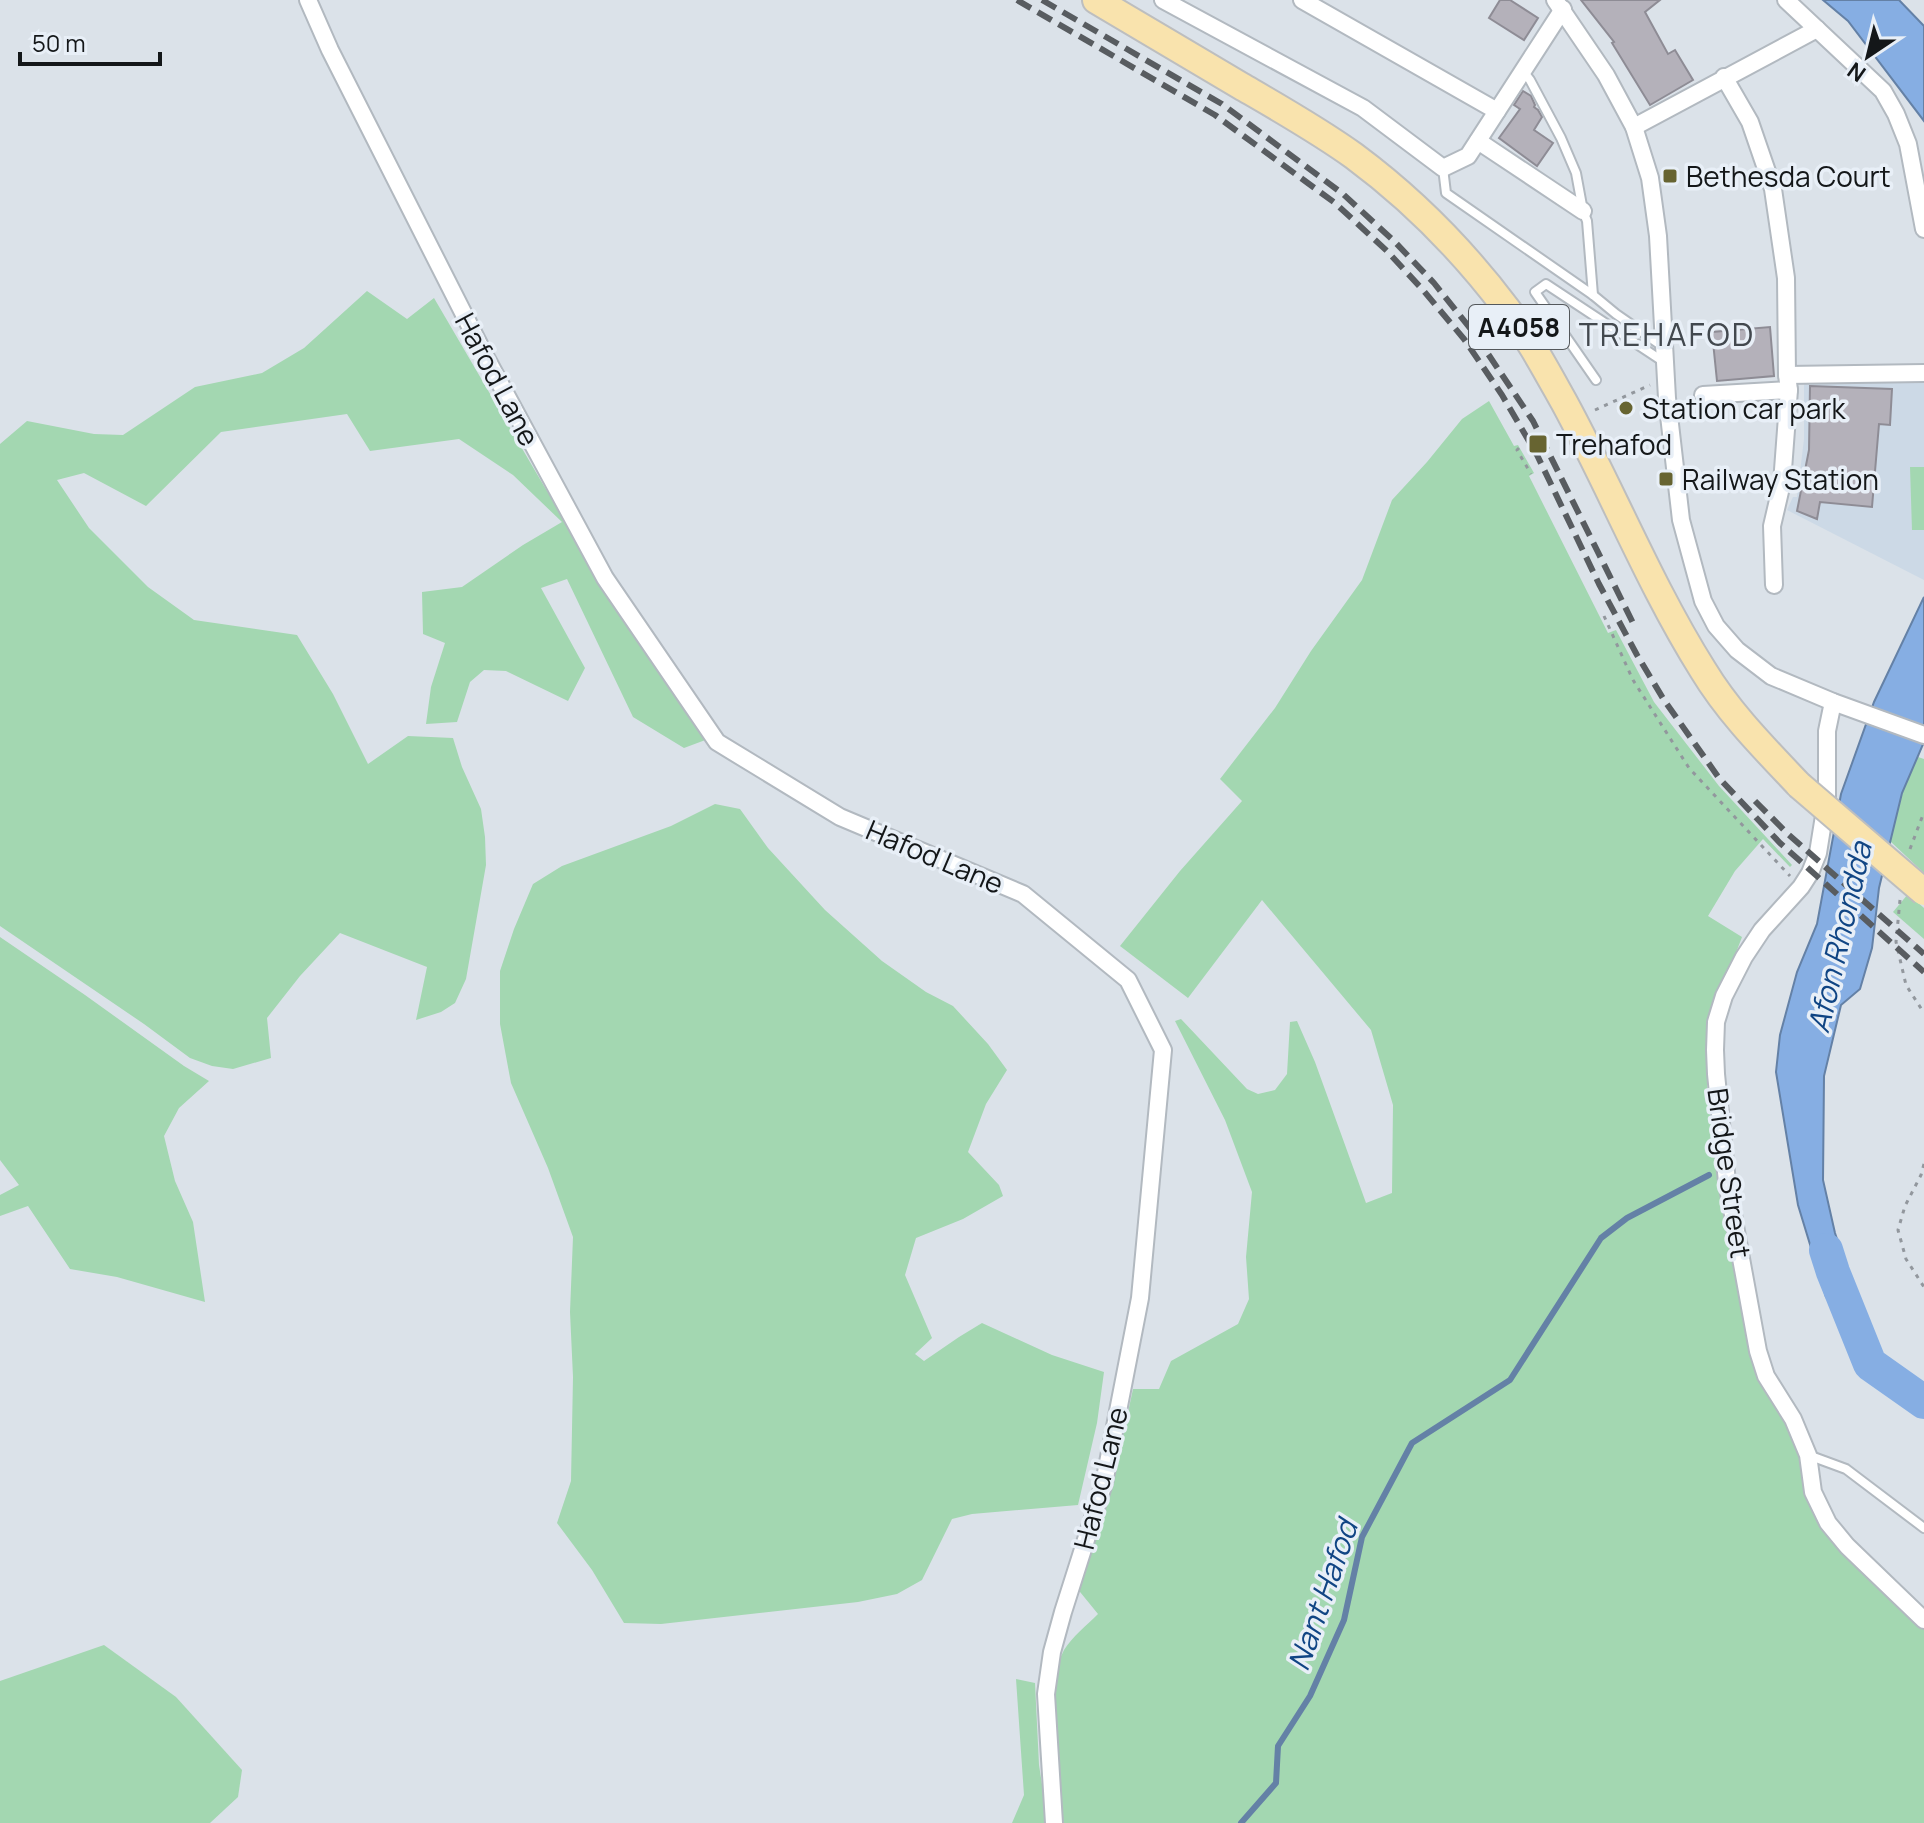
<svg xmlns="http://www.w3.org/2000/svg" width="1924" height="1823" viewBox="0 0 1924 1823" font-family="Manrope,sans-serif">
<style>
.built{fill:#ccd9e6}
.green{fill:#a3d7b1}
.water{fill:#86aee3;stroke:#6481a6;stroke-width:2}
.lines{fill:none;stroke-linecap:round;stroke-linejoin:round}
.stream{stroke:#6481a6;stroke-width:6}
.river{stroke:#86aee3;stroke-width:34}
.building{fill:#b4b1ba;stroke:#8e8c95;stroke-width:2}
.service-casing{stroke:#b2b9c0;stroke-width:12}
.minor-casing{stroke:#b2b9c0;stroke-width:20}
.primary-casing{stroke:#bdbebf;stroke-width:30}
.path{stroke:#92979d;stroke-width:3;stroke-dasharray:4 6;stroke-linecap:butt}
.service{stroke:#fff;stroke-width:8}
.minor{stroke:#fff;stroke-width:16}
.primary{stroke:#f9e3ad;stroke-width:26}
.rail{stroke:#585c60;stroke-width:6;stroke-dasharray:16 8;stroke-linecap:butt}
.primary-bridge-casing{stroke:#bdbebf;stroke-width:30;stroke-linecap:butt}
.primary-bridge{stroke:#f9e3ad;stroke-width:26}
.poi-dot{fill:#676431;stroke:#e8eff7;stroke-width:3}
.labels{text-anchor:middle;dominant-baseline:central;stroke-width:7;stroke-linejoin:round;paint-order:stroke}
.shield{fill:#e8eff7;stroke:#54585c;stroke-width:2}
.shield-label{font-size:26px;font-weight:bold;fill:#141719}
.poi-label{font-size:28px;fill:#141719;stroke:#e8eff7;text-anchor:start}
.street-label{font-size:28px;fill:#141719;stroke:#e8eff7}
.water-label{font-size:30px;font-style:italic;fill:#104584;stroke:#e8eff7}
.quarter-label{font-size:32px;letter-spacing:2px;fill:#42484e;stroke:#e8eff7}
</style>
<rect width="100%" height="100%" fill="#dbe2e9"/>
<polygon class="built" points="1924,378 1924,580 1787,510 1793,497 1797,497 1804,439 1804,384"/>
<g class="green">
<polygon points="367,291 407,319 434,298 544,486 629,620 708,739 684,748 633,717 567,579 541,588 585,668 568,701 506,671 484,670 470,682 457,722 426,724 431,687 445,643 423,634 422,592 462,587 523,545 562,522 513,475 459,439 370,451 347,414 221,432 146,506 84,473 57,480 89,528 148,587 194,620 297,635 333,694 368,764 408,736 453,738 462,767 481,809 485,837 486,865 466,979 455,1003 441,1012 416,1020 427,967 340,933 300,976 267,1018 271,1058 233,1069 212,1066 190,1058 144,1024 0,926 0,444 27,421 94,434 123,435 195,387 262,373 304,348"/>
<path d="M1489 401 1514 446 1518 445 1534 473 1529 476 1608 633 1616 630 1654 702 1719 786 1792 865 1790 867 1763 839 1735 871 1708 916 1742 937 1709 1023 1707 1051V1086L1734 1243 1788 1423 1835 1543 1886 1596 1924 1629V1823H1058C1055 1777 1042 1691 1064 1650 1072 1637 1087 1625 1098 1614L1076 1587 1100 1526 1115 1473 1133 1389H1159L1171 1361 1238 1324 1249 1299 1246 1257 1252 1192 1225 1120 1175 1021 1181 1019 1247 1089 1258 1094 1275 1090 1287 1074 1290 1022 1297 1021 1315 1062 1366 1203 1392 1193 1393 1105 1371 1030 1262 900 1188 998 1120 946 1180 871 1242 801 1220 779 1275 708 1311 651 1362 580 1392 500 1427 462 1462 419Z"/>
<polygon points="1910,467 1924,467 1924,530 1912,530"/>
<polygon points="1918,757 1924,759 1924,873 1890,841 1902,793"/>
<polygon points="715,804 740,809 768,848 825,910 882,961 926,992 953,1006 988,1044 1007,1070 986,1104 968,1152 999,1185 1003,1196 963,1219 916,1238 905,1275 932,1338 915,1354 924,1361 959,1337 982,1323 1052,1355 1104,1372 1097,1423 1078,1505 972,1514 952,1519 922,1580 897,1594 858,1602 661,1624 624,1623 592,1570 557,1523 571,1481 573,1377 570,1312 573,1237 548,1168 511,1083 500,1024 500,971 514,929 533,884 562,866 671,826"/>
<polygon points="1908,894 1924,908 1924,939 1893,912"/>
<polygon points="0,937 85,995 184,1066 209,1081 179,1108 164,1136 175,1181 193,1222 205,1302 117,1277 70,1269 28,1206 0,1216 0,1195 19,1185 0,1160"/>
<polygon points="104,1645 176,1697 242,1770 238,1797 210,1823 0,1823 0,1681"/>
<polygon points="1016,1679 1035,1683 1039,1765 1048,1823 1012,1823 1024,1795"/>
</g>
<g class="water">
<polygon points="1823,0 1899,0 1924,26 1924,121 1848,21"/>
<polygon points="1924,597 1924,742 1902,793 1879,888 1872,948 1860,989 1841,1005 1824,1076 1823,1180 1835,1233 1853,1287 1826,1297 1798,1205 1776,1072 1780,1035 1797,972 1817,924 1841,794 1874,702"/>
</g>
<g class="lines">
<polyline class="stream" points="1241,1823 1276,1783 1278,1746 1310,1696 1344,1620 1362,1537 1412,1443 1510,1380 1601,1238 1627,1218 1709,1175"/>
<polyline class="river" points="1826,1250 1833,1272 1870,1364 1924,1402"/>
</g>
<g class="building">
<polygon points="1500,0 1510,0 1538,18 1524,40 1489,18"/>
<polygon points="1581,0 1660,0 1645,12 1668,54 1675,50 1693,80 1650,105 1612,43 1614,42"/>
<polygon points="1523,91 1531,96 1535,105 1534,107 1538,110 1542,117 1534,130 1553,143 1537,166 1499,138 1520,109 1514,105"/>
<polygon points="1770,327 1774,376 1717,381 1712,332"/>
<polygon points="1810,386 1892,389 1890,425 1879,424 1872,507 1820,502 1817,519 1797,511 1809,450"/>
</g>
<g class="lines">
<g class="service-casing">
<g id="service">
<polyline points="1523,71 1530,80 1561,138 1576,173 1583,211 1587,221 1593,295"/>
<polyline points="1443,168 1446,193 1593,295 1616,314 1665,348"/>
<polyline points="1596,380 1535,292 1546,284 1664,362"/>
<polyline points="1808,1455 1846,1469 1924,1528"/>
</g>
</g>
<g class="minor-casing">
<g id="minor">
<polyline points="308,0 330,50 483,352 605,578 717,742 840,817 1023,894 1128,980 1163,1050 1140,1298 1104,1483 1063,1612 1052,1652 1046,1694 1054,1823"/>
<polyline points="1163,0 1363,108 1443,168 1468,156 1563,9"/>
<polyline points="1302,0 1497,111"/>
<polyline points="1555,0 1606,75 1634,127 1650,178 1658,236 1667,398 1681,520 1703,601 1716,626 1737,650 1771,676 1833,702 1924,735"/>
<polyline points="1786,0 1883,91 1896,114 1908,144 1924,229"/>
<polyline points="1724,77 1750,122 1773,189 1786,278 1787,375 1789,390 1782,483 1772,526 1774,585"/>
<polyline points="1634,127 1817,29"/>
<polyline points="1478,141 1583,211"/>
<polyline points="1787,375 1924,373"/>
<polyline points="1703,395 1789,390"/>
<polyline points="1833,702 1827,731 1827,797 1818,853 1810,873 1801,887 1762,930 1744,957 1724,996 1716,1022 1715,1050 1716,1074 1727,1182 1758,1351 1766,1376 1793,1419 1808,1455 1813,1492 1828,1523 1847,1546 1924,1620"/>
</g>
</g>
<g class="primary-casing">
<path id="primary" d="M1096 0C1144 29 1193 57 1241 86 1279 108 1318 130 1354 156 1412 199 1464 252 1507 309 1529 338 1546 370 1564 402 1612 490 1649 584 1703 670 1729 713 1765 749 1799 785"/>
</g>
<g class="path">
<polyline points="1595,410 1650,385"/>
<polyline points="1519,448 1517,450 1531,474"/>
<polyline points="1604,616 1633,680 1689,768 1790,876"/>
<polyline points="1910,849 1924,812"/>
<polyline points="1900,900 1896,942 1906,985 1924,1013"/>
<polyline points="1924,1164 1921,1175 1905,1206 1898,1230 1906,1259 1924,1287"/>
</g>
<use href="#service" class="service"/>
<use href="#minor" class="minor"/>
<use href="#primary" class="primary"/>
<g class="rail">
<polyline points="1017,0 1215,115 1335,203 1387,251 1423,290 1464,339 1502,395 1537,455 1599,584 1637,655 1664,700 1719,778 1780,843 1924,972"/>
<polyline points="1042,0 1222,104 1343,194 1394,241 1434,283 1474,333 1533,421 1635,627"/>
<polyline points="1755,801 1788,834 1924,954"/>
</g>
<g class="primary-bridge-casing">
<polyline id="primary-bridge" points="1799,785 1924,892"/>
</g>
<use href="#primary-bridge" class="primary-bridge"/>
</g>
<g class="poi-dot">
<rect x="1662" y="168" width="16" height="16" rx="4"/>
<circle cx="1626" cy="408" r="8"/>
<rect x="1528" y="434" width="20" height="20" rx="4"/>
<rect x="1658" y="471" width="16" height="16" rx="4"/>
</g>
<g class="labels">
<rect class="shield" x="1469" y="305" width="100" height="44" rx="6"/>
<g class="shield-label">
<text x="1519" y="327">A4058</text>
</g>
<g class="poi-label">
<text x="1686" y="176">Bethesda Court</text>
<text x="1642" y="408">Station car park</text>
<text x="1556" y="444">Trehafod</text>
<text x="1682" y="479">Railway Station</text>
</g>
<g class="street-label">
<text transform="translate(498 379) rotate(62)">Hafod Lane</text>
<text transform="translate(935 856) rotate(23)">Hafod Lane</text>
<text transform="translate(1730 1173) rotate(82)">Bridge Street</text>
<text transform="translate(1100 1478) rotate(-76)">Hafod Lane</text>
</g>
<g class="water-label">
<text transform="translate(1839 937) rotate(-77)">Afon Rhondda</text>
<text transform="translate(1322 1595) rotate(-71)">Nant Hafod</text>
</g>
<g class="quarter-label">
<text x="1667" y="334">TREHAFOD</text>
</g>
</g>
<g transform="translate(1868 56) rotate(215)" stroke="#e8eff7" stroke-width="6" paint-order="stroke">
<path d="M0-6L14 30L0 20L-14 30Z" fill="#141719"/>
<text y="-12" font-size="22" font-weight="bold" text-anchor="middle" fill="#141719">N</text>
</g>
<path d="M20 52v12h140v-12" fill="none" stroke="#141719" stroke-width="4"/>
<text x="32" y="52" font-size="24" fill="#141719" stroke="#e8eff7" stroke-width="6" paint-order="stroke">50 m</text>
</svg>
